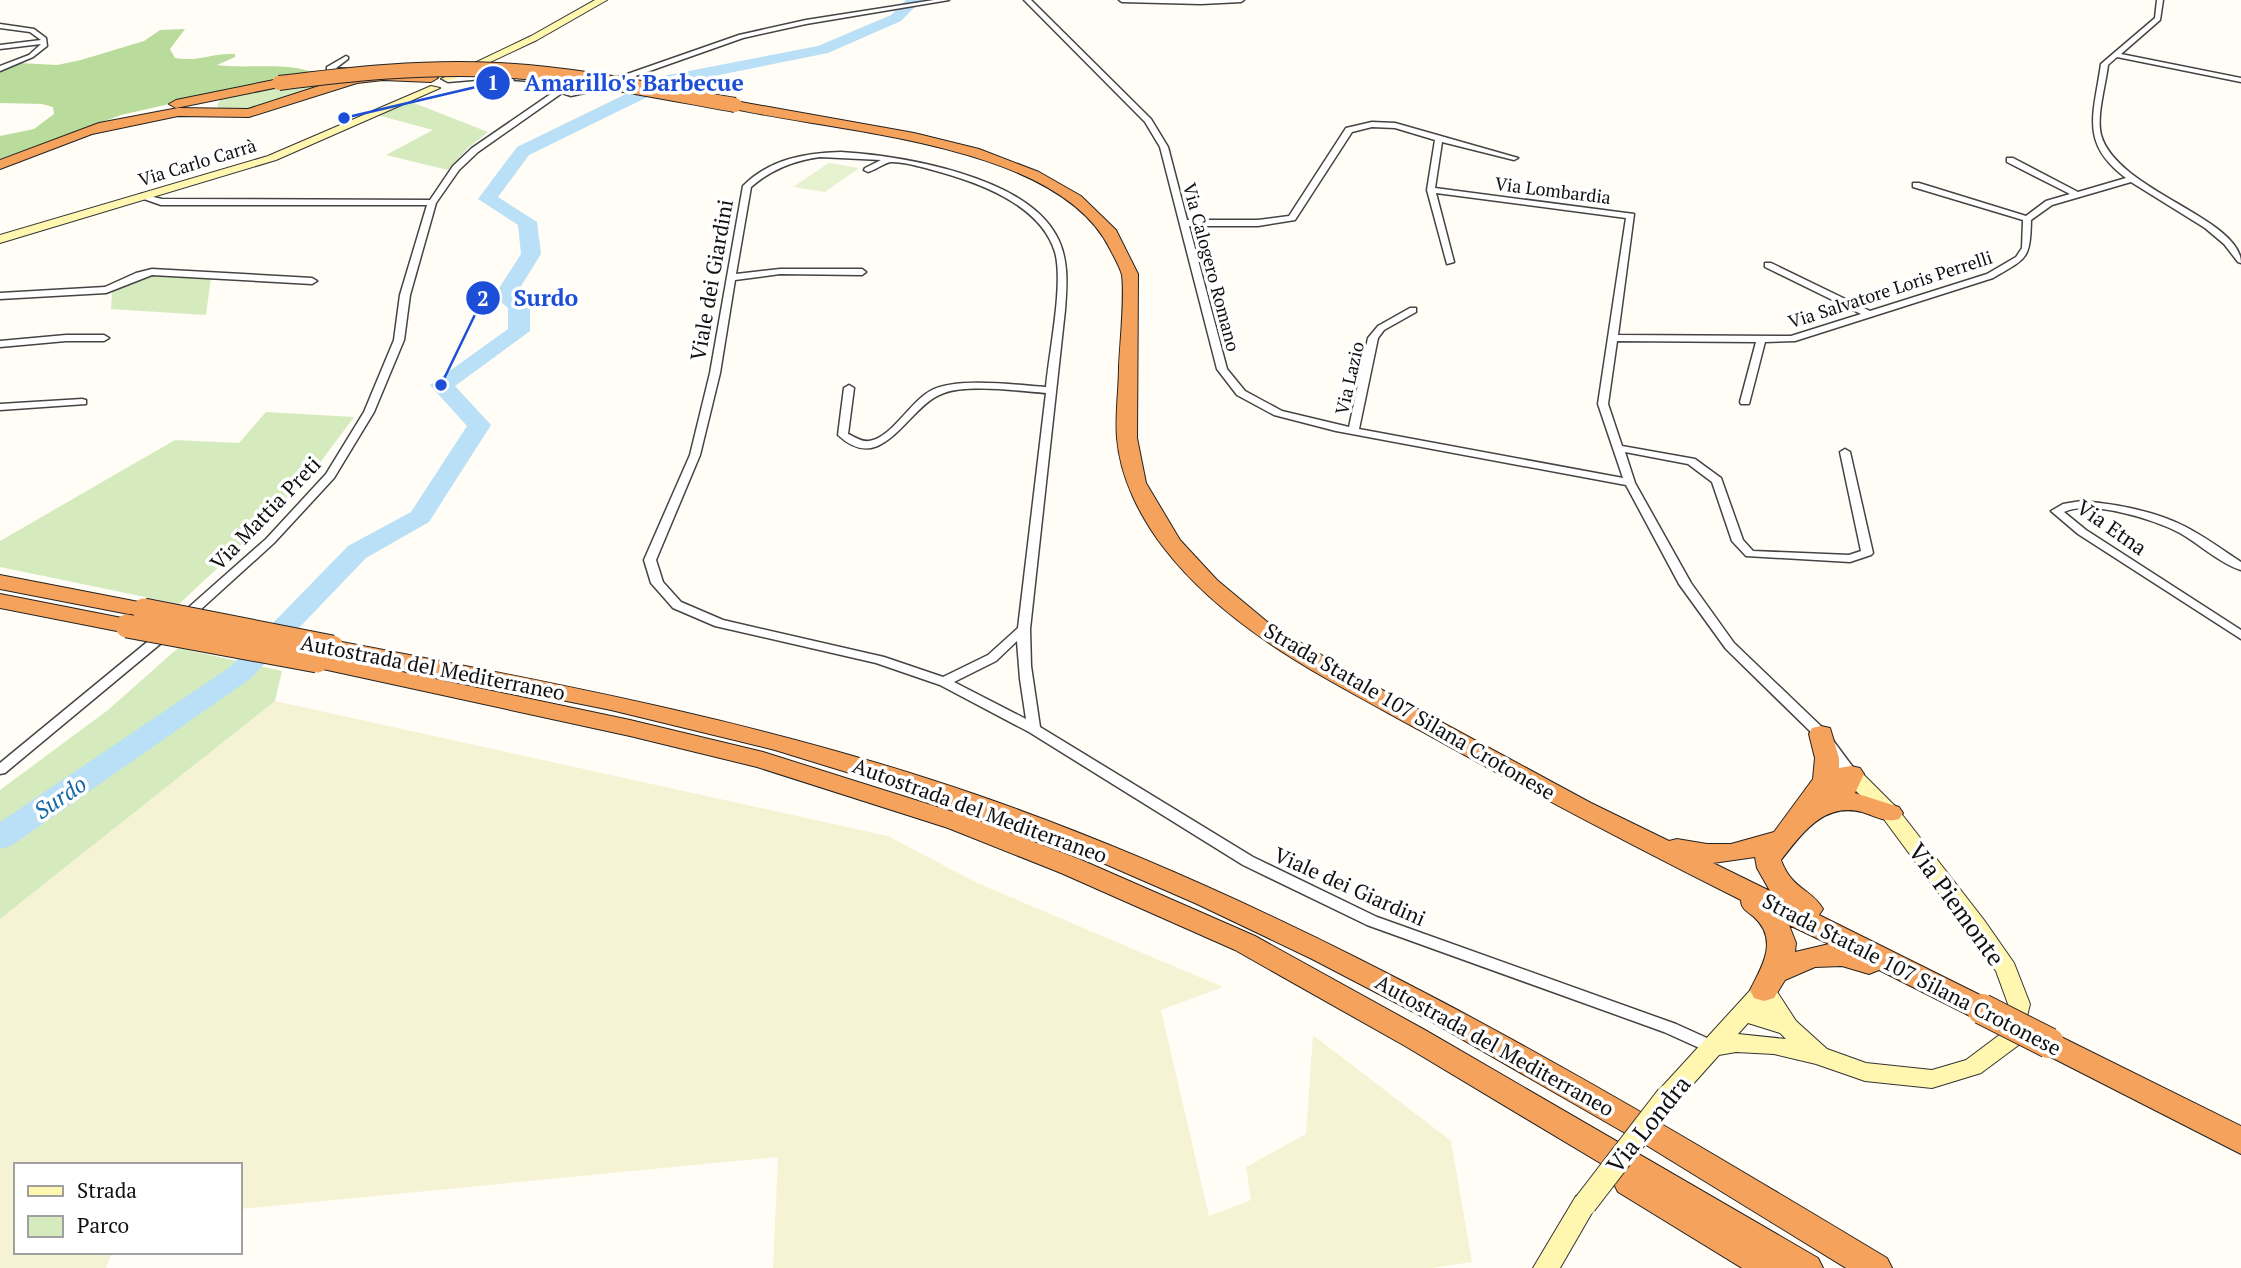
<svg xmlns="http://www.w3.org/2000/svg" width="2241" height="1268" viewBox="0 0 2241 1268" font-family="'PT Serif',serif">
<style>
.farmland{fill:#f6f3d4}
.green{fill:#d5ebbd}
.forest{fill:#b9dc9c}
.pitch{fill:#e6f2cf}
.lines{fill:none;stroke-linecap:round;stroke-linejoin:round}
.river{fill:#b9e0f7;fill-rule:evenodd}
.street-casing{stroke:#444;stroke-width:3}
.secondary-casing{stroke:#333;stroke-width:2}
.highway-casing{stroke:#222;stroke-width:2}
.street{fill:#fff;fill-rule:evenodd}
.secondary{fill:#fff6b0;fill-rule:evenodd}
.highway{fill:#f5a25d;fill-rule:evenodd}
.secondary-bridge-casing{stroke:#333;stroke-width:25;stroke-linecap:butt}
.highway-bridge-far2-casing{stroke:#222;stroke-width:16;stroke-linecap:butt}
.highway-bridge-far1-casing{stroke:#222;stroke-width:25;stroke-linecap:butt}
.highway-bridge-casing{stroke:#222;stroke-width:32;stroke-linecap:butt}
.secondary-bridge{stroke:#fff6b0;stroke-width:23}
.highway-bridge-far2{stroke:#f5a25d;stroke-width:14}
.highway-bridge-far1{stroke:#f5a25d;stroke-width:23}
.highway-bridge{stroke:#f5a25d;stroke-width:30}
.labels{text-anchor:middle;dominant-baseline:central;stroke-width:7;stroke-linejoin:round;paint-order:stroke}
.far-street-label{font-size:18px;fill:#111;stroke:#fff}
.street-label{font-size:21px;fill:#111;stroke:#fff}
.water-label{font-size:23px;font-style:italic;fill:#1768a6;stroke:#fff}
.near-street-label{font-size:24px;fill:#111;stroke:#fff}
.leader{fill:none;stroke:#1d4ed8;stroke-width:2.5}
.callout-dot{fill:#1d4ed8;stroke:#fff;stroke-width:2.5}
.mark-label{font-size:21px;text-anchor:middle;font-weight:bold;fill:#fff}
.callout-label{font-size:23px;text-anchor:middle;font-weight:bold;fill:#1d4ed8;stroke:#fff;stroke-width:7;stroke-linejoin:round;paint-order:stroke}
</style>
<rect width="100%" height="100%" fill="#fffdf5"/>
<polygon class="farmland" points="275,701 888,836 977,883 1223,987 1161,1010 1209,1216 1251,1200 1246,1167 1306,1134 1313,1035 1451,1141 1472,1262 1432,1268 773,1268 778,1157 240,1209 240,1165 16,1165 16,1252 112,1252 106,1268 0,1268 0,919"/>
<g class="green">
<polygon points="342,78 252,110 222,111 217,105 221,99 276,86"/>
<polygon points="409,101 488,132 468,148 448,170 386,155 433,130 377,115"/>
<polygon points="147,274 211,277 206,315 111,309 112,291"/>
<polygon points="266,412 354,417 296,495 179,604 0,567 0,541 175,440 239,443"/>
<polygon points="178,648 282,671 275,701 0,919 0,790 108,710"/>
</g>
<path class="forest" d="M185 29 170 49 175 58C201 62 210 53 235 54V57L217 65C243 69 290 62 310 72L121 115 0 159V136L34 129 54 114 53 107 42 104 0 103V72L20 63 57 65 81 60 144 41 160 30Z"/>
<polygon class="pitch" points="829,163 859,168 825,192 793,187"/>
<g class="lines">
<polygon class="river" points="906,0 922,0 901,21 828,53 674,84 529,155 498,197 537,222 541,254 516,294 530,306 530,331 455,386 491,425 429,522 366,558 250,679 11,846 0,849 0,822 230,667 348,546 411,512 467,426 430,385 508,329 508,308 494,296 521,254 518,225 478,199 517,147 663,76 818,46 891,15"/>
<g class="street-casing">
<g id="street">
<path d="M934 0H949L806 24 743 38 593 91 571 96 562 93 478 152 459 170 436 203 410 295 404 340 374 412 334 478 274 543 188 621H180L178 618 180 615 266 539 326 474 364 412 394 340 400 295 427 205H161L141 198V194L162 199 430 200 453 166 472 148 555 91V88L561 84 518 80H515V76L562 80 565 83 580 81 592 83 593 86 739 35 806 20ZM580 85 586 88 571 92 564 89 567 87Z"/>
<path d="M1024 0H1031L1151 119 1168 147 1187 220H1258L1289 216 1346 128 1372 122 1395 123 1518 158 1514 160 1442 142 1435 188 1634 214 1618 335 1791 336 1861 314 1765 267V263H1771L1870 311 1987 274 2016 257 2022 248 2023 220 1913 187V183H1919L2026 216 2046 201 2070 194 2007 162V158H2013L2078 192 2126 178C2079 143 2094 114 2101 64L2155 18 2157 0H2163L2160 20 2121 54 2241 78V82L2117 57 2108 65C2106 84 2096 116 2101 135 2117 191 2241 218 2241 263L2238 262 2224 244 2205 228 2131 182 2052 205 2031 220C2030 260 2027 258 1993 278L1795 341 1765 342 1749 404H1741L1740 402 1756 342 1617 341 1608 404 1622 446 1695 459 1721 478 1743 540 1753 551 1849 555 1861 551 1840 452 1845 449 1850 452 1873 553 1871 555 1850 562 1746 556 1732 541 1712 482 1688 464 1625 452 1635 483 1691 583 1734 643 1826 731 1858 774 1856 777H1846L1816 737 1726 649 1679 584 1626 485 1336 431 1274 415 1237 395 1217 369 1160 147 1145 122ZM1372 127 1395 128 1435 140 1427 190 1447 264 1454 262 1436 193 1626 218 1598 404 1623 478 1359 429 1378 338 1384 330 1416 312V308H1410L1378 326 1368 338 1349 427 1282 411 1245 391 1227 369 1189 226H1258L1295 220 1352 132Z"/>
<polygon points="1119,0 1244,0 1241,2 1201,4 1122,2"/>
<polygon points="0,24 34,29 46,38 47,46 33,57 0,71 0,66 29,55 41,44 0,49 0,45 41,40 30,32 0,28"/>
<polygon points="346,56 348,57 348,59 336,68 347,69 347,73 327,71 327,67"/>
<polygon points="492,74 496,76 495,78 448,82 444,80 448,78"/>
<path d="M841 152C903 156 1024 176 1056 235 1069 258 1067 284 1065 310L1030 629 1031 666 1040 727 1253 857 1377 917 1676 1024 1718 1043 1720 1047 1718 1051 1712 1053 1706 1051 1664 1032 1367 925 1243 865 1029 732 940 685 876 663 715 626 673 608 651 583 644 560 690 455 710 373 743 186C770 159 805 153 841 152ZM820 157 881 160 865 168 864 170 868 172C876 170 885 162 892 162 904 162 918 166 929 169 975 181 1040 203 1055 252 1064 283 1049 352 1046 387 1017 385 958 377 932 390 910 401 892 438 869 441 861 442 855 437 848 434L854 388 849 385 844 388 838 435C884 478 907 405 944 393 968 384 1019 391 1046 393L1018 628 988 655 943 677 884 657 723 620 681 602 663 582 656 560 700 455 720 373 735 280 780 274 862 275 866 272 862 269H780L736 274 751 187C772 169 793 161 820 157ZM1017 641 1020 679 1026 719 954 682 996 661Z"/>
<polygon points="152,269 312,278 317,281 312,284 152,275 106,293 0,299 0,293 105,287 136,273"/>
<polygon points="66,335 104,335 109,338 104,341 66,341 0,347 0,341"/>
<polygon points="82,399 86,400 86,404 0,410 0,404"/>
<path d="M2081 501C2116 504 2155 511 2186 527 2205 537 2223 550 2241 562V570C2221 564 2199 544 2180 533 2156 520 2090 499 2064 512L2086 530 2241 630V639L2078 534 2051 511 2063 504Z"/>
<polygon points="167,628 173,632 171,635 5,773 0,774 0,763 163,629"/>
</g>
</g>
<g class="secondary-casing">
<g id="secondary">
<polygon points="595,0 607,0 537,40 450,81 441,79 531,36"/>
<polygon points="431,86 440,88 276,160 0,243 0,235 268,156"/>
<path d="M1851 768 1858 769 1897 808 1984 920 2014 963 2030 1004 2020 1044 1981 1073 1932 1088 1865 1081 1816 1064 1774 1054 1736 1052 1719 1055 1676 1103 1668 1105 1660 1103 1656 1096 1660 1089 1756 984 1764 982 1772 984 1796 1021 1827 1049 1866 1063 1932 1070 1966 1060 2002 1033 2008 1004 1996 971 1883 818 1844 779 1841 774 1844 769ZM1748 1023 1780 1033 1786 1039 1738 1034Z"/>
<polygon points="1585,1193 1594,1196 1597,1204 1560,1268 1533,1268 1576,1196"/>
</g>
</g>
<g class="highway-casing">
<g id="highway">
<polygon points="383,72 431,74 438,78 431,82 383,80 357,83 249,117 178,116 92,134 0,169 0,160 99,123 178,108 248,109 350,76"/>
<polygon points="279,79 284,80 284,86 176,108 169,104 176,100"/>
<path d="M735 101 914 133 979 149 1039 172 1081 196 1116 230 1138 274 1137 438 1146 483 1180 540 1217 580 1271 625 1362 679 1591 803 1669 841 1677 839 1707 844H1731L1774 832 1813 779 1815 758 1809 734 1812 728 1821 726 1830 728 1839 758V768L1851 766 1860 768 1864 774 1855 793 1899 807 1903 813 1899 819C1885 823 1875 816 1862 812 1823 802 1802 834 1781 860 1792 890 1812 889 1823 909L1819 915 1992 1001 1997 1009 1992 1017 1982 1020 1972 1017 1879 970 1869 974 1842 966 1815 967 1785 980 1774 998 1764 1001 1754 998 1750 990C1763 965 1779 939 1753 916 1746 911 1741 908 1741 900 1633 846 1527 790 1421 731 1329 680 1229 632 1164 548 1140 517 1120 477 1117 438 1115 415 1119 390 1119 367 1120 343 1125 297 1122 275 1120 267 1114 257 1110 249 1058 142 834 132 730 108L728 105ZM1755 857 1757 868 1770 891 1713 863ZM1789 925 1829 944 1795 952 1796 943Z"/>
<polygon points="0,575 144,603 152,605 155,610 152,615 144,617 0,589"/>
<polygon points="0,594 127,619 135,621 138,626 135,631 127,633 0,608"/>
<path d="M332 640C549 682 765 722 974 794 1299 906 1594 1082 1887 1258L1892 1268H1846L1646 1145 1425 1018 1312 959 1197 904 1080 853 937 800 775 750 611 710 324 652 321 647 324 642Z"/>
<polygon points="317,654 630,720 763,752 966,816 1079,859 1255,936 1425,1030 1818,1258 1823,1268 1742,1268 1618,1192 1613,1182 1617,1173 1405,1046 1235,950 1061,873 948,828 757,767 630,736 309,666 305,661 309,656"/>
<polygon points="2049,1031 2241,1126 2241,1154 2039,1051 2034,1043 2039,1035"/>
</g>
</g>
<use href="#street" class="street"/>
<use href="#secondary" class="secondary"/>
<use href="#highway" class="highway"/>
<g class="secondary-bridge-casing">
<polyline id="secondary-bridge" points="1585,1204 1668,1096"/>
</g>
<g class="highway-bridge-far2-casing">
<path id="highway-bridge-far2" d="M279 83C351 74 424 66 497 70 577 74 656 91 735 105"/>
</g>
<g class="highway-bridge-far1-casing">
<g id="highway-bridge-far1">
<polyline points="144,610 332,647"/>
<polyline points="127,626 317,661"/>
</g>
</g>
<g class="highway-bridge-casing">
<polyline id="highway-bridge" points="1982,1009 2049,1043"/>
</g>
<use href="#secondary-bridge" class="secondary-bridge"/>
<use href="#highway-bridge-far2" class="highway-bridge-far2"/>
<use href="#highway-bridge-far1" class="highway-bridge-far1"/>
<use href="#highway-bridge" class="highway-bridge"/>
</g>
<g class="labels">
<g class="far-street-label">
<text transform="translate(197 162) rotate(-17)">Via Carlo Carrà</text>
<text transform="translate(1553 190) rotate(7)">Via Lombardia</text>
<text transform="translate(1212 267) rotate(75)">Via Calogero Romano</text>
<text transform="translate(1890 289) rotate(-18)">Via Salvatore Loris Perrelli</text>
<text transform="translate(1349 378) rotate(-77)">Via Lazio</text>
</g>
<g class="street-label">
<text transform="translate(711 280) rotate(-80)">Viale dei Giardini</text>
<text transform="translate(265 513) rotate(-46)">Via Mattia Preti</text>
<text transform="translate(2112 527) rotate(35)">Via Etna</text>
<text transform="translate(433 667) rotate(11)">Autostrada del Mediterraneo</text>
<text transform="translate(1410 711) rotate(30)">Strada Statale 107 Silana Crotonese</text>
<text transform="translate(980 810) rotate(20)">Autostrada del Mediterraneo</text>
<text transform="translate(1350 886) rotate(24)">Viale dei Giardini</text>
<text transform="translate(1912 974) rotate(27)">Strada Statale 107 Silana Crotonese</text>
<text transform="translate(1495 1045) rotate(29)">Autostrada del Mediterraneo</text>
</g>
<g class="water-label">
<text transform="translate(60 797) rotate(-34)">Surdo</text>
</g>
<g class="near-street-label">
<text transform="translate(1957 904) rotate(54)">Via Piemonte</text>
<text transform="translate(1648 1124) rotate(-51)">Via Londra</text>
</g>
</g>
<path class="leader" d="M344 118L493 83M441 385L483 298"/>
<g class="callout-dot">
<circle cx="344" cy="118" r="7"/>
<circle cx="441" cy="385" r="7"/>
<circle cx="493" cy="83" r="18"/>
<circle cx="483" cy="298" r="18"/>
</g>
<g class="mark-label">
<text x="493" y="90">1</text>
<text x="483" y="306">2</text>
</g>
<g class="callout-label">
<text x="634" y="91">Amarillo's Barbecue</text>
<text x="546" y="306">Surdo</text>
</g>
<rect x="14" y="1163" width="228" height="91" fill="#ffffff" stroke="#a0a0a0" stroke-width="2"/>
<rect x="28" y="1186" width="35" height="10" fill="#fff6b0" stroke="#a0a0a0" stroke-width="2"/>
<text x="77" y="1198" font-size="21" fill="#111111">Strada</text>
<rect x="28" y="1216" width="35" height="21" fill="#d5ebbd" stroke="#a0a0a0" stroke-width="2"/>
<text x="77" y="1233" font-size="21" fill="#111111">Parco</text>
</svg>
